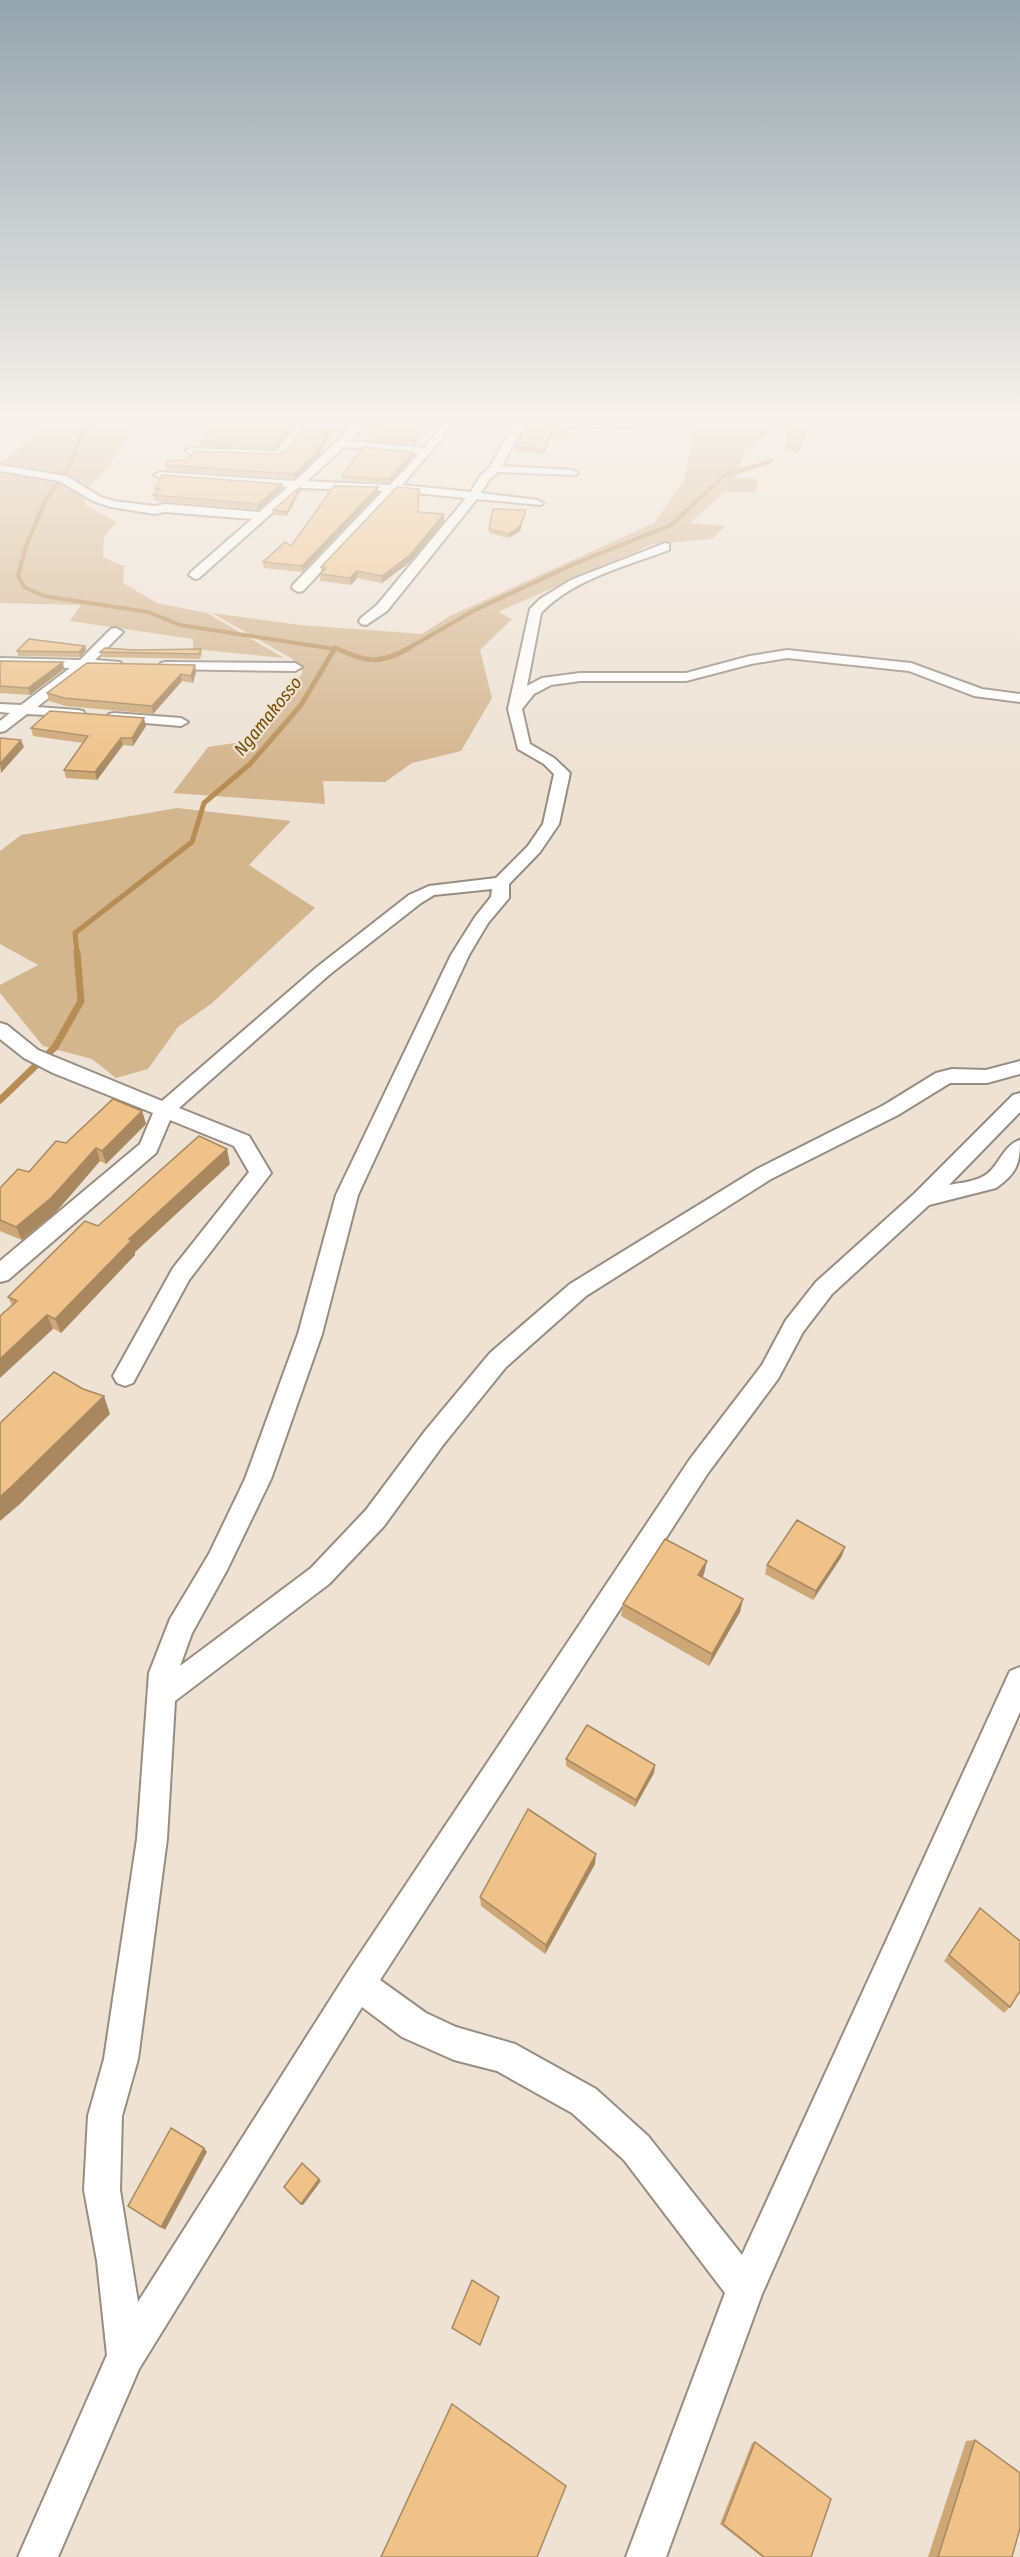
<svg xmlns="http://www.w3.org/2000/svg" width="1020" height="2557" viewBox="0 0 1020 2557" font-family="'Fira Sans Condensed',sans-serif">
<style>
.green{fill:#d3b58e}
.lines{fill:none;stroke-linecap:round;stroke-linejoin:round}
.stream-far2{stroke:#b78d55;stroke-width:4}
.stream-far1{stroke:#b78d55;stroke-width:5}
.stream{stroke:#b78d55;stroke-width:7}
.street-casing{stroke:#978d80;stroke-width:4}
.street{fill:#fff;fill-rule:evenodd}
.wall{fill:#cda776}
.shaded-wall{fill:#a78860}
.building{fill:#eec289;stroke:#a78860;stroke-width:1.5}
.labels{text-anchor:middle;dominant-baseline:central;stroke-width:4.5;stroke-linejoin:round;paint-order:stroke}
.far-water-label{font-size:18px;font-style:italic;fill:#754c01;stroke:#ede2d4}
</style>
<rect width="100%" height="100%" fill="#ede2d4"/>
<g class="green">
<polygon points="38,417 144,417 100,476 83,492 85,505 117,522 104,537 103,557 124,566 123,583 157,603 207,613 284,658 193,649 193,639 70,621 81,605 0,603 0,464 25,444 43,425"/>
<polygon points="711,418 760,418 773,432 745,449 736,477 757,479 757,492 724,492 690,523 725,526 712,539 653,544 498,612 512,619 480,650 492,698 461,751 412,763 385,782 323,781 325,804 173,793 208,747 254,740 303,672 291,658 212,613 300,625 422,634 450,616 654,523 684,481 695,422"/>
<polygon points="177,808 291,821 249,865 315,908 211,1004 178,1027 148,1069 116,1078 92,1059 43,1046 0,993 0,985 38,965 0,944 0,851 21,835"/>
</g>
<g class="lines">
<g class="stream-far2">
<polyline points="94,417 82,433 68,470 46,499 26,546 18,575 24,587 44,596 148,612 180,625 334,649"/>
<polyline points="335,648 338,649"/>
<polyline points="407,649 473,611 574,564 671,525 724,476 771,461"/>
</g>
<g class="stream-far1">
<path d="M335 648C366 661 378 666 409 648"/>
<polyline points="77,953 75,933 192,842 204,803 250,764 301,705 335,648"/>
</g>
<polyline class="stream" points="0,1100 55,1047 81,1001 77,952"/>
<g class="street-casing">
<g id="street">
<path d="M363 417H374L350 441 424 448 449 417H526L633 422 638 425 633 428 524 425 502 466 572 470 578 473 576 475 498 472 489 480 481 493 537 500 543 503 541 505 477 499 387 611 366 625 361 624 359 621 361 618 377 605 466 498 396 491 303 591 298 592 292 588 293 585 383 491 300 488 199 578 195 579 189 575 191 572 252 519 165 512 155 514 111 507 93 501 59 481 0 471V465L66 476 101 497 113 501 155 506 165 504 259 512 288 487 160 478 154 475 160 472 295 481 350 429 305 430 286 454 278 457 191 454 186 451 191 448 276 451 298 425 357 423ZM456 422 514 424 490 467 480 476 471 492 402 485ZM344 447 419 454 390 485 307 481Z"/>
<path d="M665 543 669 544V550C627 566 573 579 541 613L527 686 542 678 580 673H686L750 656 787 650 911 663 982 689 1020 694V702L974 696 909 671 787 658 751 664 686 681H580L551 685 534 694 522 709 530 744 554 758 570 773 559 824 540 852 509 884V898L488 923 469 955 358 1195 322 1334 271 1479 227 1570 192 1633 180 1666 311 1568 366 1510 425 1431 490 1353 570 1284 757 1169 884 1105 936 1073 952 1069 986 1070 1020 1061V1074L987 1083H950L898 1115 771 1179 586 1296 506 1367 443 1445 384 1526 329 1584 175 1701 167 1839 138 2059 122 2116 120 2190 138 2302 347 1973 690 1459 762 1365 786 1320 816 1282 914 1194 1013 1095 1020 1093V1112L949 1185C959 1183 972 1182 982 1177 999 1169 1002 1145 1020 1140 1020 1164 1017 1173 996 1188L929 1205 832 1294 803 1332 778 1379 708 1473 380 1980 426 2013 456 2027 515 2044 596 2089 648 2136 742 2255 1010 1671 1020 1667V1712L762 2294 666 2557H626L725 2293 624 2160 572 2113 497 2071 454 2060 402 2037 362 2007 139 2369 58 2557H18L107 2355 97 2261 84 2190 88 2116 104 2059 137 1839 149 1673 170 1619 209 1554 245 1479 298 1334 336 1195 451 955 475 917 491 897 492 889 434 895 421 903 329 975 179 1108 249 1136 271 1173 189 1280 133 1383 125 1386 117 1383 113 1376 173 1268 249 1172 234 1146 170 1120 156 1153 8 1280 0 1282V1261L140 1144 153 1113 53 1073 24 1058 0 1039V1023L7 1025 38 1050 162 1101 317 967 409 895 429 886 496 878 528 846 543 824 554 774 544 764 518 749 508 709 530 609 540 599 571 580Z"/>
<polygon points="116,628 123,632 95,660 120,662 122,665 120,668 87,668 37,707 78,710 83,711 85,714 83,717 27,714 5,731 0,732 0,721 10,713 0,712 0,704 21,705 70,668 0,666 0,658 80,660 111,629"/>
<polygon points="166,662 295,663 302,667 295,671 161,669 159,666 161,663"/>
<polygon points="114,713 181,718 188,722 181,726 109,720 107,717 109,714"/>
</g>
</g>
<use href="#street" class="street"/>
</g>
<g class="wall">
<polygon points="155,417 321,417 318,422 296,424 275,449 201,446 201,442 214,422 156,422"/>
<polygon points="422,417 421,435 416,445 370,441 370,437"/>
<polygon points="792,417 811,417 798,454 785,450"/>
<polygon points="527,423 568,435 568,439 550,437 545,454 516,451 516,447"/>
<polygon points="330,434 319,456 294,479 167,470 166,465 187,461 278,454"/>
<polygon points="414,452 414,456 389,483 342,480 342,476"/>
<polygon points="155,489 282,489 258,510 154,501 153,495 156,493"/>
<polygon points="300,491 287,516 274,515 273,510"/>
<polygon points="378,493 302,572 264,568 263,562 291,546"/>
<polygon points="419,496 419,512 444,514 444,521 410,562 382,583 357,578 351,585 320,581 320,574 321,572 321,567"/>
<polygon points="526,510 525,514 520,531 509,538 489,533 489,529"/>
<polygon points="201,649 202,654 200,659 101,657 100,652"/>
<polygon points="86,650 80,657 18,656 17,651"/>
<polygon points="0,661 64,669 30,695 0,693"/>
<polygon points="195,665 196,672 193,683 182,681 153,714 66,706 49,701 47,693"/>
<polygon points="146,726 133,746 123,745 97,780 66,778 64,770 83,743 33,736 31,728"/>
<polygon points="142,1111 146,1124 106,1164 100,1161 56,1212 22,1240 0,1231 0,1188"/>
<polygon points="230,1164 135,1252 135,1255 61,1333 12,1305 8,1297 98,1226"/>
<polygon points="842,1556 813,1600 765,1574 767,1565"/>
<polygon points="704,1574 702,1577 743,1599 740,1612 709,1666 621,1616 623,1604"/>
<polygon points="566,1759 655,1765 654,1773 635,1807 566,1766"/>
<polygon points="595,1864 545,1954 481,1906 480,1897"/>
<polygon points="980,1908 1010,2007 1004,2013 944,1961"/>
<polygon points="975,2440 1012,2557 928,2557 966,2441"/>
<polygon points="755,2442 811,2557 762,2557 720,2524 752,2443"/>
</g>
<g class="shaded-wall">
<polygon points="422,417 421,435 416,445 415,441"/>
<polygon points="296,420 296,424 275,449 275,445"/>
<polygon points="329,429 330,434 319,456 294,479 294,474"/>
<polygon points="550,433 550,437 545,454 545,450"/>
<polygon points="414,452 414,456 389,483 389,479"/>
<polygon points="282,484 282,489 258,510 258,504"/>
<polygon points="300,487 300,491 287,516 287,512"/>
<polygon points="378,487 378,493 302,572 302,566"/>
<polygon points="526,510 525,514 520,531 509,538 509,534"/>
<polygon points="444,514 444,521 410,562 382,583 382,576"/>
<polygon points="357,571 357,578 351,585 350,578"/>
<polygon points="85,646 86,650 80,657 79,652"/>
<polygon points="63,662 64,669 30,695 28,688"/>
<polygon points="195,665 196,672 193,683 191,676"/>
<polygon points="181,674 182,681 153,714 152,706"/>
<polygon points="144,718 146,726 133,746 132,738"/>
<polygon points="121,738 123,745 97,780 95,772"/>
<polygon points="21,740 24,747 1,773 0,764"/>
<polygon points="142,1111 146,1124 106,1164 102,1151"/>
<polygon points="96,1148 100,1161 56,1212 22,1240 16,1227"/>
<polygon points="227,1149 230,1164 135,1252 135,1255 61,1333 55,1319 129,1239"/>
<polygon points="47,1315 53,1329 0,1378 0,1359"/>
<polygon points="104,1396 110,1414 20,1504 0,1521 0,1497"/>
<polygon points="845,1547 842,1556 813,1600 816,1591"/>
<polygon points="707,1561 704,1574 696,1588 698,1575"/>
<polygon points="743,1599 740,1612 709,1666 712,1654"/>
<polygon points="655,1765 654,1773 635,1807 636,1800"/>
<polygon points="596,1854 595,1864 545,1954 546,1945"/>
<polygon points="204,2148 207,2152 165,2230 161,2227"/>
<polygon points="319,2179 321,2181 303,2205 301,2204"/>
</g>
<g class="building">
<polygon points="156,417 319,417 318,418 296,420 275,445 201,442 217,418 155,418"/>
<polygon points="384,417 421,417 421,431 415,441 370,437"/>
<polygon points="792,417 811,417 799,450 786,446"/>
<polygon points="527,423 565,424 568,435 550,433 545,450 516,447"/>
<polygon points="306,427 329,429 318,451 294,474 166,465 168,460 187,461 194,451 278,454 287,450"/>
<polygon points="363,447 414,452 389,479 342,476"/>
<polygon points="162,475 282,484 258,504 153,495 160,489 155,489"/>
<polygon points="334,486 378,487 302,566 263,562 285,542 291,546"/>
<polygon points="300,487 287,512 273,510"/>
<polygon points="397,487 419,489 418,512 444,514 410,555 382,576 357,571 350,578 320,574 326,568 321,567"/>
<polygon points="493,509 526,510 520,526 509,534 489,529"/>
<polygon points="29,639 85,646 79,652 17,651"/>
<polygon points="105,648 133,650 201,649 199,654 100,652"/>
<polygon points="0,661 63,662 28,688 0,686"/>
<polygon points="87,663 195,665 191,676 181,674 152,706 64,698 47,693"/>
<polygon points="50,711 144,718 132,738 121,738 95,772 64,770 88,736 31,728"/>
<polygon points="0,738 21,740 0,764"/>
<polygon points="113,1099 142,1111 102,1151 96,1148 51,1198 16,1227 0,1220 0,1188 18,1169 29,1172 56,1141 66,1143"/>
<polygon points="199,1136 227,1149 129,1239 131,1241 55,1319 47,1315 0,1359 0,1316 17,1301 8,1297 85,1221 98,1226"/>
<polygon points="54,1372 83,1389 104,1396 11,1487 0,1497 0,1423"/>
<polygon points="797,1520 845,1547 816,1591 767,1565"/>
<polygon points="665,1539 707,1561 698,1575 743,1599 712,1654 623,1604"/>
<polygon points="587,1725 655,1765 636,1800 566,1759"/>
<polygon points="528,1809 596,1854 546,1945 480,1897"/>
<polygon points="980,1908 1020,1941 1020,1991 1010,2007 949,1955"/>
<polygon points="171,2128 204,2148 161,2227 128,2206"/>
<polygon points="302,2163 319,2179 301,2204 284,2187"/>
<polygon points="472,2280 499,2297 480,2345 452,2328"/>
<polygon points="452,2404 566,2486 537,2557 381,2557"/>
<polygon points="975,2440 1020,2473 1020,2528 1012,2557 938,2557"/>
<polygon points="755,2442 831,2499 811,2557 764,2557 723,2524"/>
</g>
<linearGradient id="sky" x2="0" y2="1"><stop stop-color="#94a4ad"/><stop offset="0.54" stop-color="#f7f2ec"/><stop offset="1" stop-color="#f7f2ec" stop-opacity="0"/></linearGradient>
<rect width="1020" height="775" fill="url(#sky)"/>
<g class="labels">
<g class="far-water-label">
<text transform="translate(268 716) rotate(-51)">Ngamakosso</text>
</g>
</g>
</svg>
